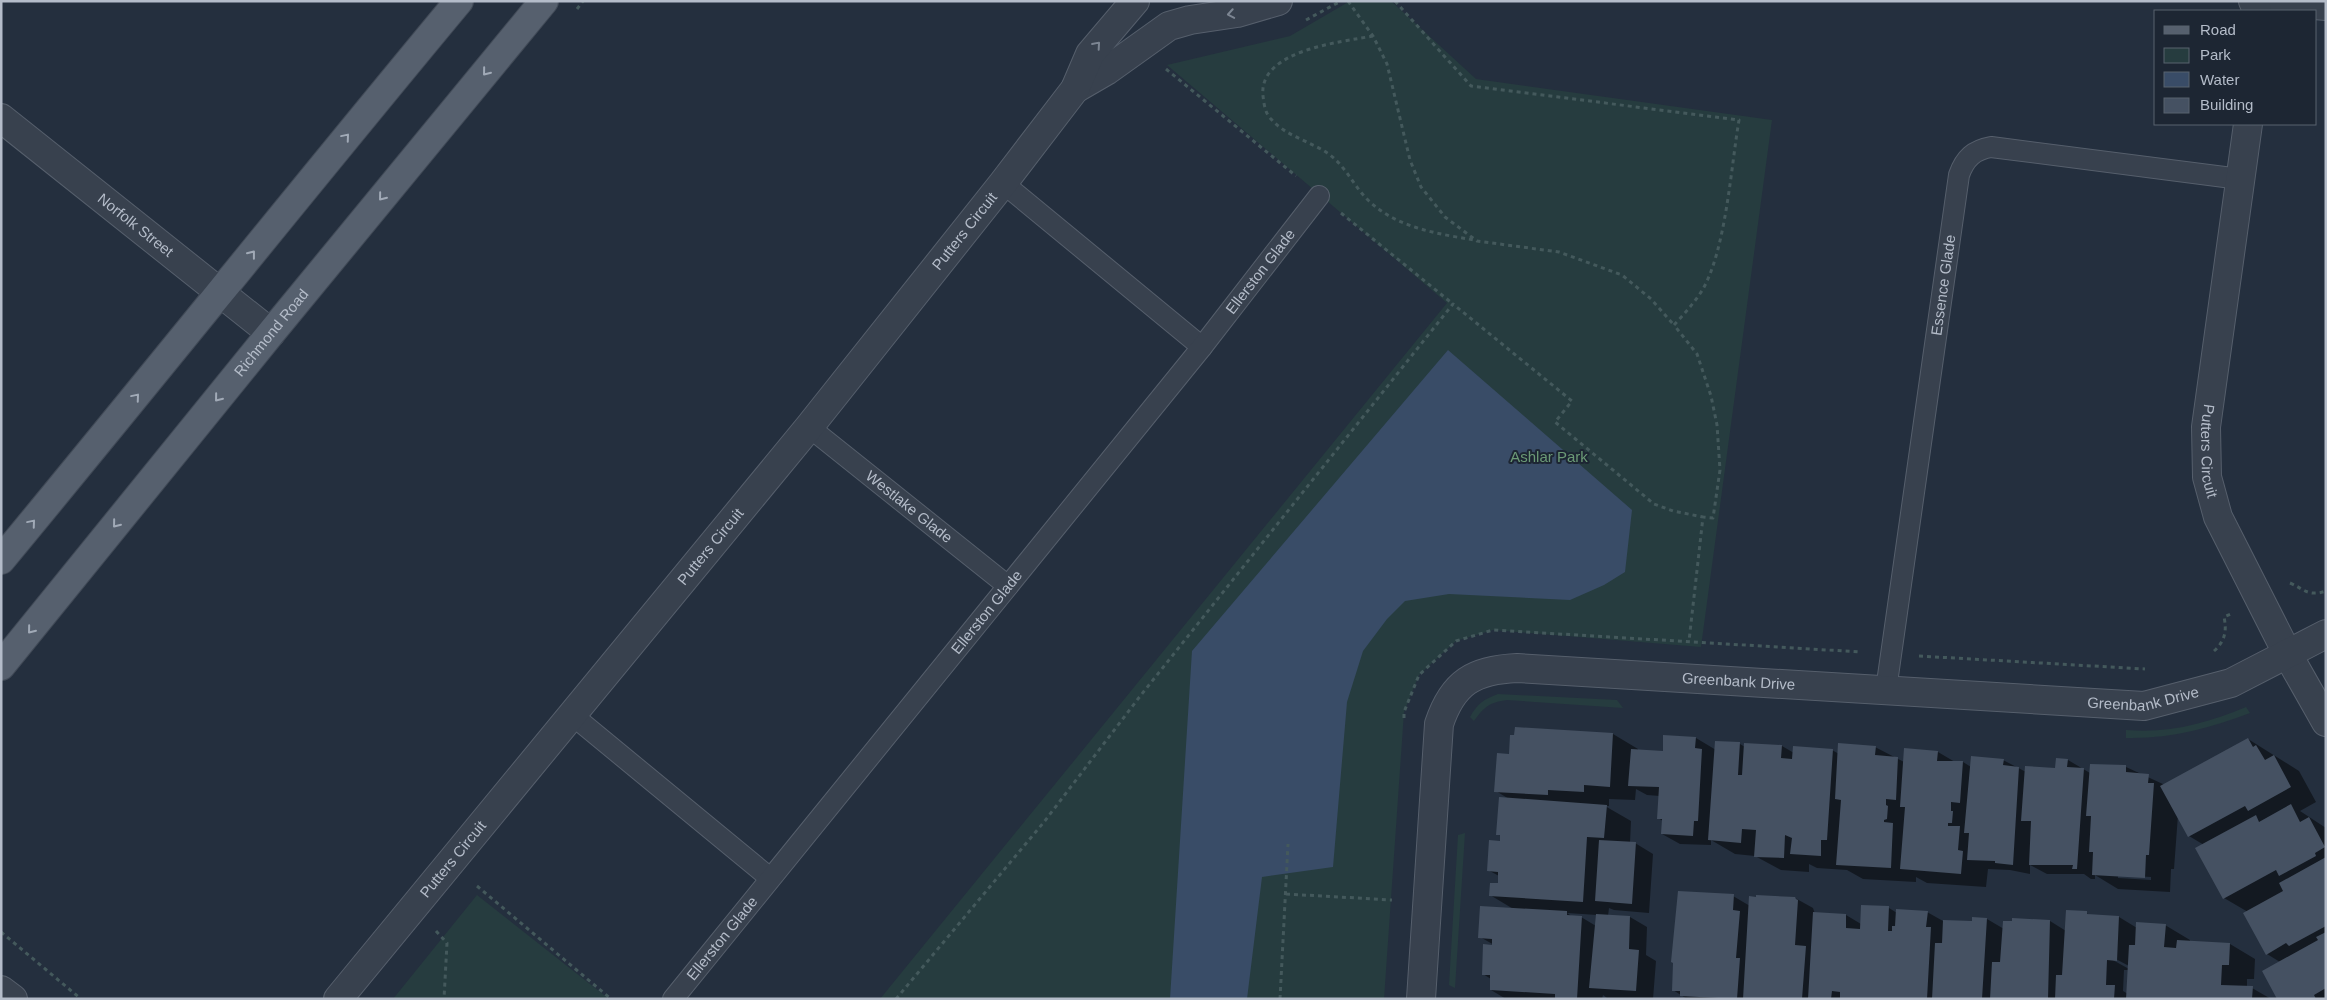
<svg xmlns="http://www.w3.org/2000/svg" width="2327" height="1000" font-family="Helvetica,sans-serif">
  <rect width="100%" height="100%" fill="#242f3e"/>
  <path fill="#263c3f" d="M1350 1H1391L1476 79 1772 120 1701 647 1493 630 1456 641 1419 675 1404 712 1384 999H880L1447 303 1167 65 1290 36Z
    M1498 694 1617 700 1623 708 1507 700C1490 702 1484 707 1474 721L1470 717C1477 704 1484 699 1498 694Z
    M2246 707 2250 713C2210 728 2170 739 2126 738V730C2168 734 2208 723 2246 707Z
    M1465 833 1455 988 1449 985 1458 835Z
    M477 895 609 999H393Z"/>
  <path fill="#394c67" d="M1448 350 1632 510 1625 572 1604 585 1570 600 1449 594 1405 601 1387 619 1363 651 1347 702 1333 867 1262 877 1247 999H1170L1192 651Z"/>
  <path fill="#0007" fill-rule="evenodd" d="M1516 729 1613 734 1638 749V751L1664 752 1665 737 1696 738 1716 750 1740 744 1745 747 1782 746 1794 753 1832 750 1839 754 1875 747 1904 762 1938 752 1955 762H1963L1971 767 2003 760 2026 772 2056 770 2057 759 2068 760 2090 773 2126 767 2165 785 2248 739 2299 771 2316 802 2300 811 2326 828V999H2278L2280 962 2267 954 2248 912 2224 898 2204 845 2189 836 2178 815 2174 869H2171L2170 892 2118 889 2095 875V879H2091L2084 874H2047L2030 865V874L2010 870 1988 869 1986 887 1927 883 1916 877V882L1863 879 1847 870 1817 868 1809 864V872L1781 870 1755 856 1735 854 1711 840V845L1680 844 1662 834 1663 821 1658 818 1660 796 1647 795 1636 789 1635 800 1609 799V806H1605L1631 821 1630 843H1635L1653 854 1649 913 1614 910 1609 908 1608 916 1630 917 1647 927 1646 955 1656 961 1653 999 1607 998 1603 995 1602 999H1506L1491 990V979L1483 974 1496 946 1480 937 1515 910 1490 895 1499 884V876L1488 870 1501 843V836L1498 834 1509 799 1496 791 1510 755ZM2118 875 2151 877V880L2118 878ZM1567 913 1597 915 1596 926 1581 917H1573Z
    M1733 896 1750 906 1795 898 1813 908 1815 914 1846 915 1861 924 1889 908 1897 913 1927 912 1943 921 1973 923 1987 919 2004 929 2050 921 2066 931 2086 913 2092 916 2119 917 2137 928 2165 925 2190 940V942L2230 944 2255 959 2254 979H2247V987L2252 988 2271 999H1687L1673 990ZM2112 957 2129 966V969L2111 959ZM2124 970H2129L2128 994 2123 991Z"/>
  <path fill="#455162" d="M1515 727 1613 733 1610 787 1584 785V792L1548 790V795L1494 792 1497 753 1509 754 1510 735H1514Z
    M1663 735 1696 737 1695 748 1702 749 1698 821H1694L1693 836 1661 834 1662 819H1657L1659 787 1628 786 1631 749 1663 751Z
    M2248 738 2253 747 2256 745 2265 760 2274 755 2291 787 2248 811 2245 806 2188 837 2160 786Z
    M1715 741 1740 742 1738 775H1742L1744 743 1782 745 1781 758 1792 759 1793 746 1833 749 1827 840H1821V856L1790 854 1792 838 1785 835 1784 858 1754 857 1756 830 1742 829 1741 843 1708 840Z
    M1838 743 1876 746 1875 755 1898 757 1896 800 1886 799V805L1888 806 1887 819 1884 820V822L1893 823 1891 868 1836 865 1841 800 1835 799Z
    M1904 748 1938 751 1937 761H1963L1960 803 1951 802V811H1953L1952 823H1948V826H1960L1958 850 1963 851 1961 874 1900 869 1905 807H1900Z
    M1971 756 2004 759 2003 765 2019 767 2013 865 1995 863V861L1967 860 1969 833H1964Z
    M2056 758 2068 759 2067 767 2084 768 2077 869H2072L2073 865H2029L2031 821H2021L2025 766 2055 768Z
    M2090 764 2126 765V772L2149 774 2148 783H2154L2149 855H2146L2145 878 2092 875 2093 852H2089L2091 816H2086Z
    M1499 797 1607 805 1604 838 1587 837 1583 902 1489 896 1490 883H1498V872L1487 871 1489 840 1500 841V835H1496Z
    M2291 804 2300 822 2309 817 2325 847 2315 853 2316 856 2279 876 2276 870 2223 899 2195 848 2256 815 2259 822Z
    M1599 840 1636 842 1632 904 1595 901Z
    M2326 857V926L2289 946 2286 943 2266 955 2243 913 2283 891 2279 883Z
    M1678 891 1734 894 1733 910 1740 911 1736 958H1740L1737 999 1680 996V991H1672L1673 963 1671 962Z
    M1756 895 1795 897 1796 899 1798 900 1795 945 1806 946 1802 999H1743L1749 896 1756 897Z
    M1861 905 1889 906 1888 931H1892V926H1895L1896 909 1928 911 1926 927H1931L1927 999H1840V992L1832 991 1831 999H1808L1813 912 1846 914V928L1860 929Z
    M1480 906 1567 911V915L1582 916 1577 999H1555V994L1490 990V975H1482L1483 944 1492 945V939L1478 938Z
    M2066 910 2087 911V914L2119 916 2117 961 2107 960 2106 985H2115L2114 999H2055L2056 975H2062Z
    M1596 914 1630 916 1629 949 1639 950 1636 991 1589 988Z
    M1972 917 1987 918 1982 999H1932L1935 943H1942L1943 920 1972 921Z
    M2012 918 2050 920 2048 999H1990L1992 962H2000L2003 921H2012Z
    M2136 922 2166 924 2164 947 2176 948 2177 940 2230 943 2229 965H2222L2221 985 2253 986 2252 999H2126L2129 945H2135Z
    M2326 932V988L2314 995 2316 999H2277L2262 971 2318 940 2316 937Z"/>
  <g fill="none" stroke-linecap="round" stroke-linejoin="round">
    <g stroke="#565f6c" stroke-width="22">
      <g id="service">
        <path d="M2264 11 2290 7 2326 10"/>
        <path d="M1003 183 1202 347"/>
        <path id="s1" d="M809 427 1008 586"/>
        <path id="s2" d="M1886 690 1959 175C1965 158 1974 150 1991 147L2240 179"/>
        <path d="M571 714 770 878"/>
        <path id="s3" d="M673 999 1202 347 1319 196"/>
      </g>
    </g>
    <g stroke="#565f6c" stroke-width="30">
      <g id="minor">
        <path d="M2253 1 2257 11"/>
        <path d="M1075 89 1106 71 1169 26 1190 20 1237 13 1278 1"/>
        <path id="s4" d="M1 118 271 333"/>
        <path id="s5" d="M2248 124 2206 427 2207 477 2218 517 2288 655 2326 722"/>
        <path d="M1 990 13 999"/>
        <path id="s6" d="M338 999 809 427 1003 183 1075 89 1090 54 1135 1"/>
        <path id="s7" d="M1421 999 1439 724C1453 682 1474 670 1517 668L2144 706 2231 683 2326 634"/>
      </g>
    </g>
    <g stroke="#414a57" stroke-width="30">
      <g id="primary">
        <path d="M1 560C155 374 305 186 459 1"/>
        <path id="s8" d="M1 666 271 333 544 1"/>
      </g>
    </g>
    <path stroke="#44595c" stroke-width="3" stroke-dasharray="4 4" stroke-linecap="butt" d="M1348 1 1373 36 1387 64 1410 160 1421 187 1445 217 1477 241 1559 252 1622 275 1651 299 1674 325
      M1395 1 1471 86 1739 120C1731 167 1726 248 1703 289 1695 302 1685 313 1674 325L1697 354 1711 396 1717 425 1720 470 1713 518 1703 517
      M577 9 583 1
      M1306 20 1341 1
      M1373 36C1341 42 1258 50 1263 96 1264 104 1265 114 1272 120 1287 137 1313 142 1330 155 1347 168 1354 187 1369 201 1397 228 1439 234 1474 240
      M1166 69 1296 176
      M1341 213 1453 304
      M2290 583C2304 589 2308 597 2326 591
      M2214 651C2225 641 2227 631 2224 617L2231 614
      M1919 656 2145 669
      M1404 718V712L1419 675 1456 641 1493 630 1861 652
      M477 886 611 999
      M1286 894 1392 900
      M436 931 447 943 444 999
      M1 932 81 999
      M896 999 1044 822 1141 695 1453 304 1572 401 1555 422 1654 504 1673 511 1703 517 1689 641
      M1280 999 1288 844"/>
    <use href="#service" stroke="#38414e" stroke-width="20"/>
    <use href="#minor" stroke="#38414e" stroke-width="28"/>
    <use href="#primary" stroke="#56606e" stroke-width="28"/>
  </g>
  <defs><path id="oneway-chevron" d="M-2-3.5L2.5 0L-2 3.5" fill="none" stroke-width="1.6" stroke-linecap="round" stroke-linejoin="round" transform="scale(1.25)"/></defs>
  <g stroke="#7c8592">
    <use href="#oneway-chevron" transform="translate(1231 14) rotate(170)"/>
    <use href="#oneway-chevron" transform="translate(1097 45) rotate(-49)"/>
  </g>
  <g stroke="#a1aab7">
    <use href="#oneway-chevron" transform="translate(486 72) rotate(129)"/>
    <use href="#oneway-chevron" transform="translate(346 137) rotate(-50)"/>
    <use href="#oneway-chevron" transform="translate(382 197) rotate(129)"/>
    <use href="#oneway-chevron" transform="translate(252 254) rotate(-52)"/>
    <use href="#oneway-chevron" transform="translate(136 397) rotate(-50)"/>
    <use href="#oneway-chevron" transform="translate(218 398) rotate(129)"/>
    <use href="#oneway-chevron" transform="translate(32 523) rotate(-50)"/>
    <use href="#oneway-chevron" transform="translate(116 524) rotate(129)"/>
    <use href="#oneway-chevron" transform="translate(31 630) rotate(129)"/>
  </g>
  <g text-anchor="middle" stroke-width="4" stroke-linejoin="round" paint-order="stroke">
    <g font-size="15" fill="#b4bcc9" stroke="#1d2633">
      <text dy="5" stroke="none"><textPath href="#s4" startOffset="172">Norfolk Street</textPath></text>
      <text dy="5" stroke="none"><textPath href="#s6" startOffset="991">Putters Circuit</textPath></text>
      <text dy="5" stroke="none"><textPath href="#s3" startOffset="935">Ellerston Glade</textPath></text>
      <text dy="5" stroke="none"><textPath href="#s2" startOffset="409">Essence Glade</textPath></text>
      <text dy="5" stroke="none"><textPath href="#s8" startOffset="429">Richmond Road</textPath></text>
      <text dy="5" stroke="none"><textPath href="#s5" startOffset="330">Putters Circuit</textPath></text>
      <text dy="5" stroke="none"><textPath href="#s1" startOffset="128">Westlake Glade</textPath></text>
      <text dy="5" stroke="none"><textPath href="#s6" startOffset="586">Putters Circuit</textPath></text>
      <text dy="5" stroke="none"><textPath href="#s3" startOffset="498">Ellerston Glade</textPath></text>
      <text dy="5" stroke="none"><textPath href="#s7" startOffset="602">Greenbank Drive</textPath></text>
      <text dy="5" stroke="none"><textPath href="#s7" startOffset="1008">Greenbank Drive</textPath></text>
      <text dy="5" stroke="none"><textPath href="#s6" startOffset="181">Putters Circuit</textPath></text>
      <text dy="5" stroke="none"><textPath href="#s3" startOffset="78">Ellerston Glade</textPath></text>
    </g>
    <g font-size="15" fill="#6b9a76" stroke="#1d2633">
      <text x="1549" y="462">Ashlar Park</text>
    </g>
  </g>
  <rect width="2327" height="1000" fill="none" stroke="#b4bcc9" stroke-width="5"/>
  <rect x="2154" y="10" width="162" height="115" fill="#1d2633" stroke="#59626f"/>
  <rect x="2164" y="26" width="25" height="8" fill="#56606e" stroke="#59626f"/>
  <text x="2200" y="35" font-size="15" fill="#b4bcc9">Road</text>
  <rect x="2164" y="48" width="25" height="15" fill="#263c3f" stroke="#59626f"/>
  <text x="2200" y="60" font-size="15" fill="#b4bcc9">Park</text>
  <rect x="2164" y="72" width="25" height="15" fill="#394c67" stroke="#59626f"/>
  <text x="2200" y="85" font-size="15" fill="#b4bcc9">Water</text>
  <rect x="2164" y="98" width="25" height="15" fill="#455162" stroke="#59626f"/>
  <text x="2200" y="110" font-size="15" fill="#b4bcc9">Building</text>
</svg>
